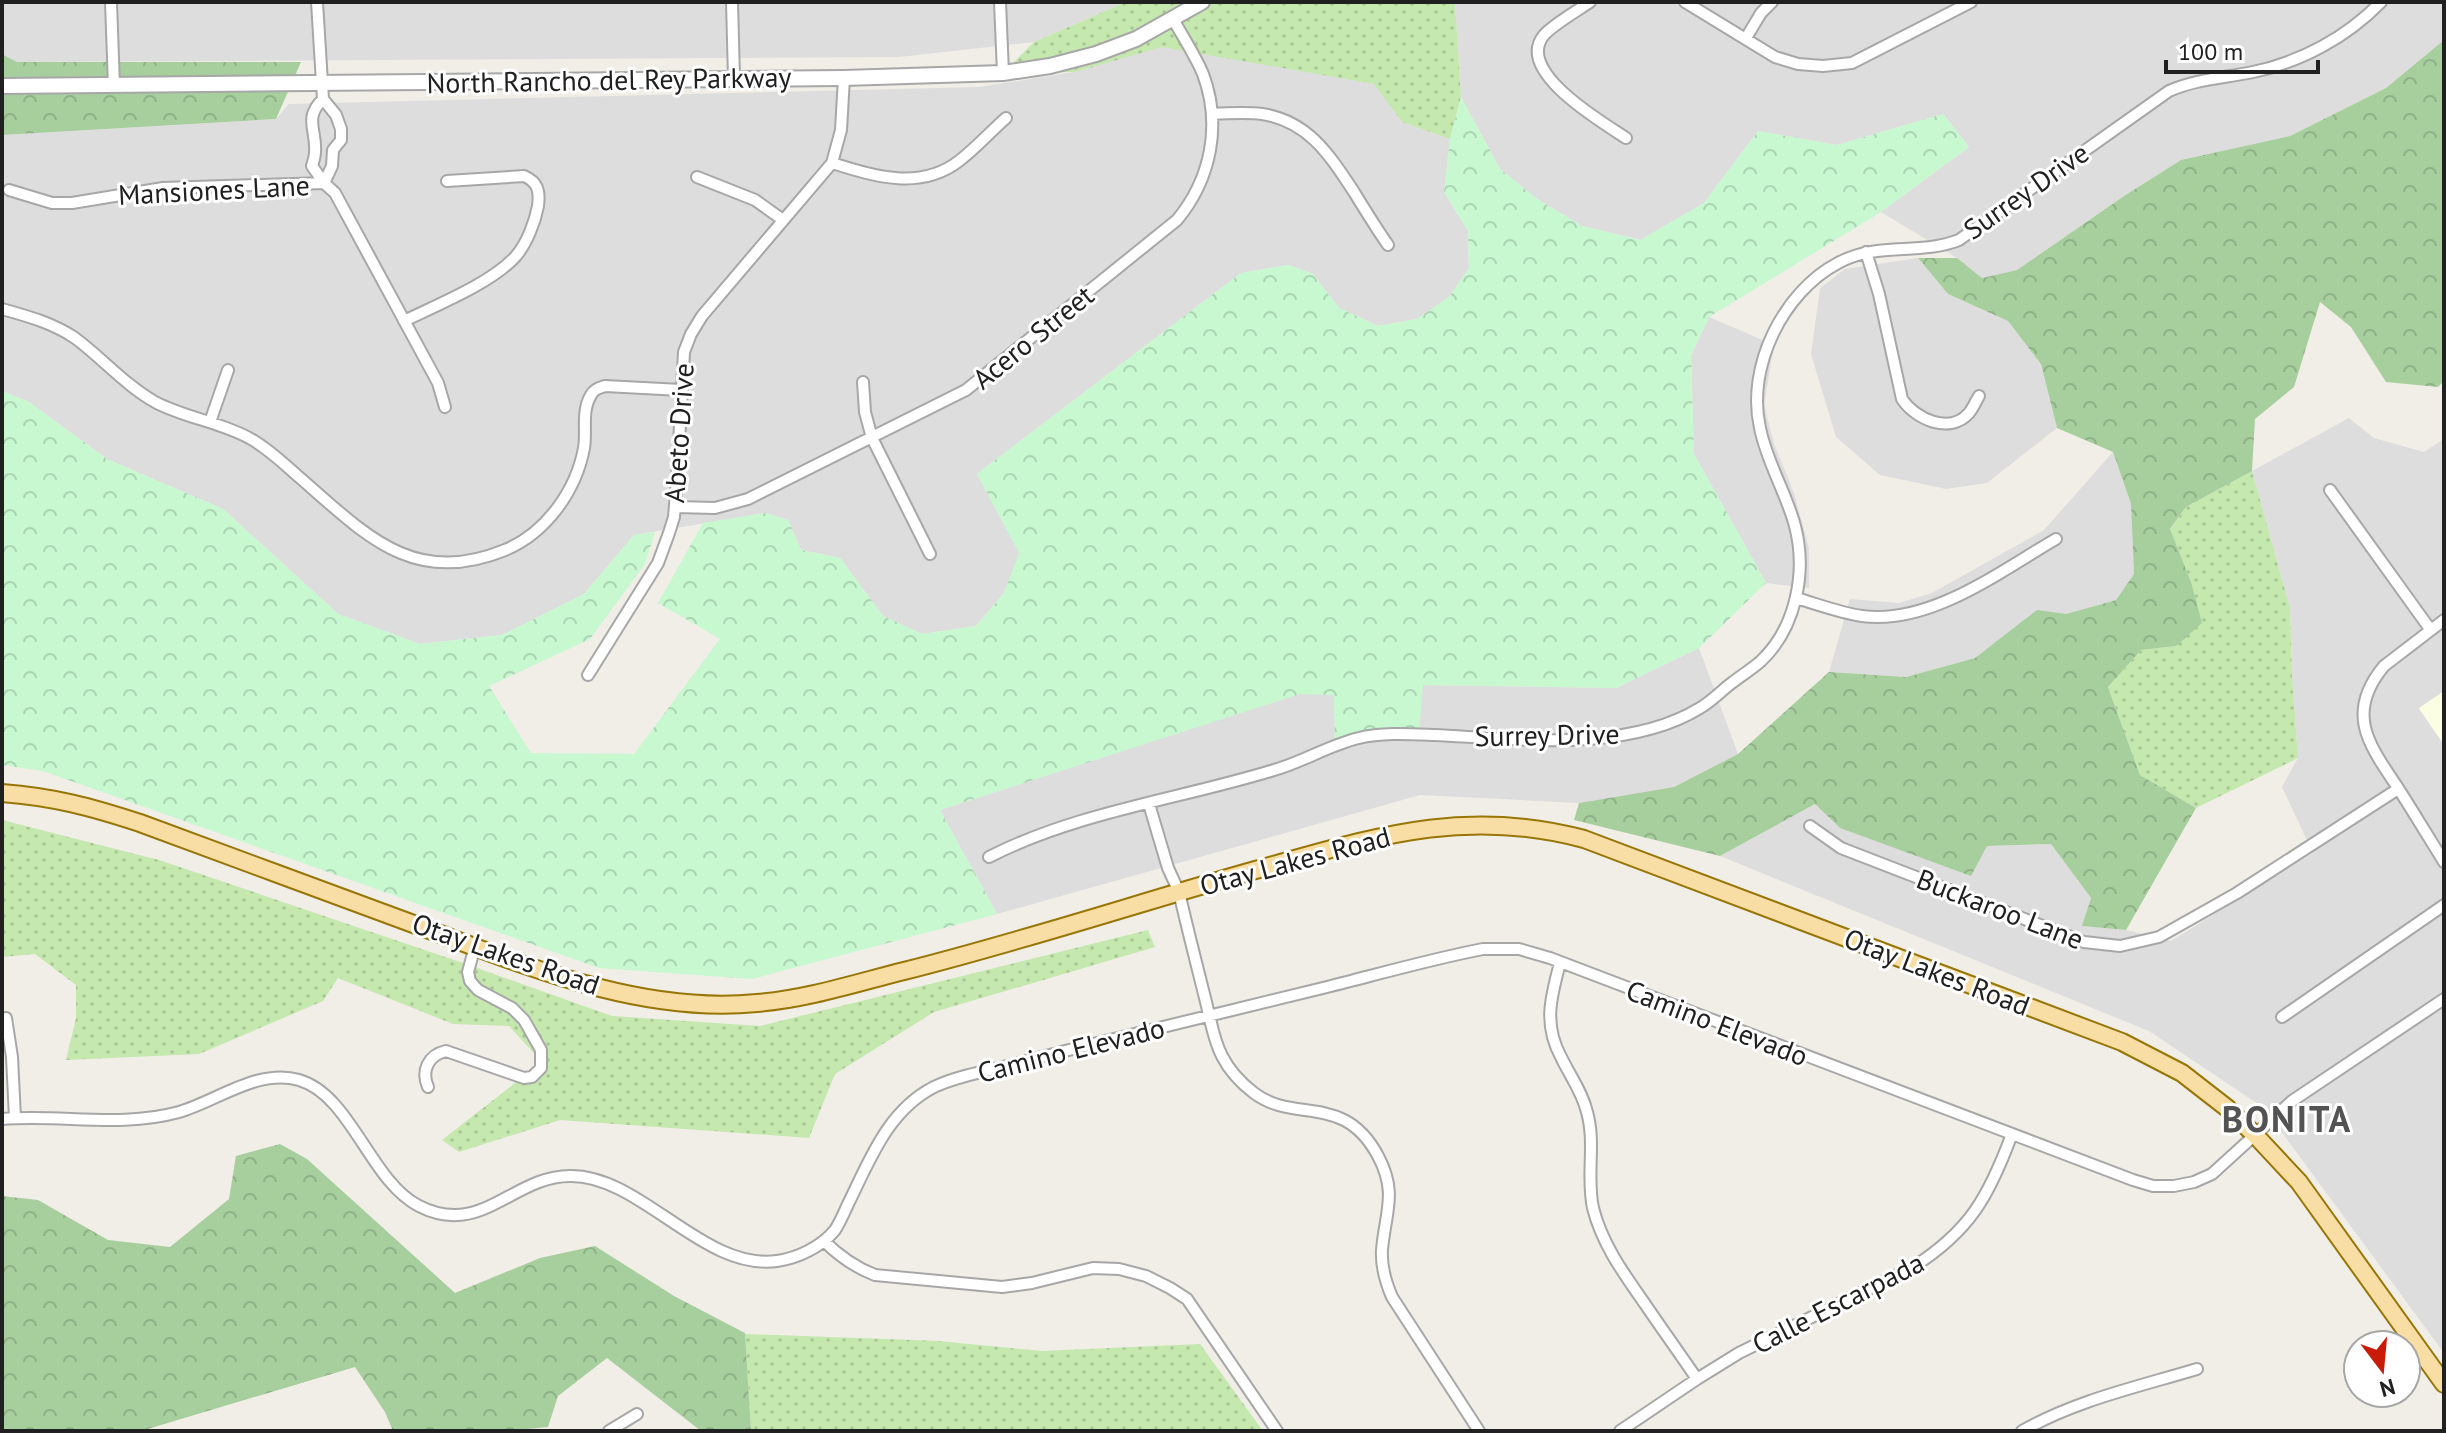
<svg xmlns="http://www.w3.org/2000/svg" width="2446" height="1433" font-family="'PT Sans',sans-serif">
  <defs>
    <pattern id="grass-dots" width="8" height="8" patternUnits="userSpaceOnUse" patternTransform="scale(2)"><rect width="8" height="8" fill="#c5e8af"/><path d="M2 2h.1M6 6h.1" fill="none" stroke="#a9c796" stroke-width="1.8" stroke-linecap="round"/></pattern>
    <pattern id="forest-crowns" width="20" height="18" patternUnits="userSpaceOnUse" patternTransform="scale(2)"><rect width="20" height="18" fill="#a7ce9d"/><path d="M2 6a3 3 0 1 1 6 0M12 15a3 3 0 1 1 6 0" fill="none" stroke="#8fb187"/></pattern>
    <pattern id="park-crowns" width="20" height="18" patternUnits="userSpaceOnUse" patternTransform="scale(2)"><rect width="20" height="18" fill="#c7f8d0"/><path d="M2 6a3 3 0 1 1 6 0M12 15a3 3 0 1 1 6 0" fill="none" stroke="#abd4b2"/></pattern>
  </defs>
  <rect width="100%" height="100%" fill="#f0eee7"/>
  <path fill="#dedddd" d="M2 2H1126L1034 42 899 57 17 62 2 54Z
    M1455 2H2444V40L2386 88 2290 136 2181 160 2124 196 2017 270 1982 278 1957 258 1881 212 1969 147 1943 114 1837 145 1758 131 1704 203 1641 240 1582 226 1537 199 1500 169 1461 97Z
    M1162 46 1375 84 1402 122 1450 139 1444 192 1468 231 1469 268 1449 297 1417 319 1378 326 1339 308 1313 274 1289 265 1241 273 977 474 1020 553 1004 593 976 626 922 634 883 616 840 558 801 550 788 520 765 513 634 535 584 594 502 635 420 644 338 614 223 509 107 459 29 402 2 391V135L276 119 289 104 979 87 1074 72Z
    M1918 258 1948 294 2008 321 2041 364 2057 428 1987 483 1946 489 1880 475 1836 437 1811 354 1820 288 1845 269Z
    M1709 317 1774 345 1764 405 1774 444 1794 493 1809 548V588L1766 583 1694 454 1691 355Z
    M2349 418 2374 438 2424 452 2444 439V691L2419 709 2444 745V1353L2264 1108 2149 1031 1720 856 1815 804 1840 828 1987 846 2051 844 2091 898 2083 926 2126 930 2171 941 2313 853 2282 787 2298 758 2292 675 2290 608 2252 471Z
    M2113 452 2131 504 2134 574 2116 600 2066 614 2037 611 1975 658 1906 677 1829 672 1850 599 1899 603 1932 593 2044 530Z
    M1699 648 1738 754 1674 787 1579 803 1420 795 997 914 940 810 1300 693 1334 695 1335 745 1423 685 1616 688Z"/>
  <path fill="#fbfee2" d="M2444 691V745L2419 708Z"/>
  <path fill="url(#grass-dots)" d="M1126 2H1455L1461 97 1450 139 1402 122 1374 84 1162 47 1075 72 1003 73 1034 42Z
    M2252 471 2290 608 2292 675 2298 758 2196 808 2140 775 2108 687 2141 650 2176 646 2191 582 2170 530 2186 507Z
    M2 820 159 860 460 962 612 1016 760 1026 1148 930 1155 947 934 1012 835 1074 809 1138 560 1120 459 1152 442 1140 542 1062 509 1026 453 1024 338 978 323 1001 199 1054 66 1060 76 1018V985L35 954 2 957Z
    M745 1334 939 1341 1042 1351 1200 1344 1263 1431H751Z"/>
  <path fill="url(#forest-crowns)" d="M2444 40V381L2438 387 2386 382 2351 327 2320 302 2294 387 2255 419 2252 471 2186 507 2170 529 2191 582 2202 623 2176 646 2141 650 2108 687 2140 775 2196 808 2126 930 2082 926 2091 898 2051 844 1987 846 1971 876 1840 828 1815 804 1720 856 1574 820 1579 803 1674 787 1738 754 1829 672 1906 677 1975 658 2037 610 2066 614 2116 600 2134 574 2131 504 2113 452 2057 428 2041 364 2008 321 1948 294 1918 258H1957L1982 278 2017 270 2124 196 2181 160 2290 136 2386 88Z
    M2 54 17 62H301L276 119 2 135Z
    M280 1144 307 1159 455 1293 540 1258 595 1246 674 1296 745 1333 751 1431H701L607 1358 558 1396 548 1427 507 1431H393L385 1412 355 1367 141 1431H2V1196L38 1200 108 1240 170 1247 229 1199 236 1156Z"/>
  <path fill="url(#park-crowns)" d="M1461 97 1500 169 1537 199 1582 226 1640 240 1704 203 1758 131 1837 145 1943 114 1969 147 1881 212 1709 317 1691 355 1694 454 1766 583 1699 648 1616 688 1423 685 1419 733 1335 746 1334 695 1300 694 940 810 997 914 752 979 599 968 43 771 2 765V391L29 402 107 459 223 509 338 614 420 644 502 635 584 594 634 535 655 532 645 564 590 639 489 686 531 753 634 754 720 639 658 603 703 523 765 513 788 520 801 550 840 558 883 616 922 634 976 626 1004 593 1019 553 977 474 1241 273 1288 265 1313 274 1339 308 1378 326 1417 319 1449 297 1469 268 1468 231 1444 192 1450 139Z"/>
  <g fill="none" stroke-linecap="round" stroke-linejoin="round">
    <g stroke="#a7a7a7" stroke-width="14">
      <path id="minor" d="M111 2 114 86
        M317 2 323 99 336 115 341 129V140L333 150 332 166 324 183
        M732 2 734 78
        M1000 2 1003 73
        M1590 2C1577 11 1554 24 1544 35 1514 71 1602 122 1626 138
        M1685 2 1775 57 1798 64 1823 66 1852 63 1971 2
        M1746 38 1761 13 1772 2
        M323 99C303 118 317 131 315 152 315 157 313 162 312 166L324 183 335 193 438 383 445 407
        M1212 114C1229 113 1246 112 1262 114 1309 121 1330 156 1354 192 1365 210 1376 228 1388 245
        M832 163C874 176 920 191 959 161 976 148 990 132 1006 118
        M697 177 755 200 783 220
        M9 190 52 203H72L163 188 324 183
        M1866 252 1879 294 1902 399C1915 419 1950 435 1969 413 1973 408 1976 401 1979 396
        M2 309C27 316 53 323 75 338 102 358 125 385 155 402 185 418 221 422 251 439 269 449 284 464 299 477 364 533 412 588 505 550 546 533 576 491 584 448 587 431 581 411 591 395 594 389 599 388 605 386L681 390
        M404 321C437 305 492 283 516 256 527 243 535 222 538 206 540 191 538 182 524 176L447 181
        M863 382 865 412 872 438 930 554
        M210 422 228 370
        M2330 490 2430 629
        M675 507 715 508 748 499 966 390 1177 220C1211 179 1222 125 1203 74 1195 55 1183 37 1173 19
        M1796 598C1817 604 1840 613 1862 616 1930 625 1999 572 2056 539
        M2444 620 2384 666C2344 714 2370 746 2398 788 2414 813 2429 838 2444 862
        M588 675 658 563 669 533 674 517 677 480 684 352 691 334 702 316 832 163 841 130 844 78
        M1149 804 1168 868 1179 892C1187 927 1196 962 1205 998 1210 1017 1213 1039 1222 1056 1229 1070 1241 1083 1254 1093 1295 1124 1344 1092 1378 1156 1398 1193 1385 1213 1382 1250 1381 1266 1386 1283 1392 1297L1479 1431
        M1810 826 1841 848 2084 942 2120 946 2159 937 2237 893 2398 789
        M989 857C1077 812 1180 799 1274 770 1303 762 1329 745 1359 738 1382 732 1411 734 1435 735 1517 739 1627 753 1700 708 1712 701 1722 690 1733 682 1742 675 1752 669 1761 661 1796 628 1807 572 1795 526 1786 492 1767 463 1760 428 1746 367 1783 292 1838 263 1879 241 1918 256 1959 240L2169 91C2196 79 2224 78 2253 72 2301 62 2347 37 2381 2
        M1560 963C1551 997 1543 1024 1561 1057 1570 1076 1582 1091 1587 1112 1596 1144 1586 1176 1593 1208 1602 1244 1624 1274 1645 1304 1662 1329 1680 1354 1697 1379
        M2282 1017 2444 905
        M6 1018 12 1057 15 1118
        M428 1087C421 1071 428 1055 446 1051L524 1078 532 1077 541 1068V1050L524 1020 512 1008 478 990 470 981 468 972 475 946
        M2 1119C61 1114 121 1128 179 1112 217 1101 258 1068 299 1080 351 1095 370 1181 419 1206 481 1238 513 1176 570 1176 641 1175 703 1271 777 1261 798 1258 821 1247 835 1230 841 1221 845 1210 850 1200 871 1157 889 1110 934 1087 957 1076 983 1072 1007 1066 1045 1056 1084 1046 1122 1037 1190 1020 1259 1004 1327 987 1379 974 1431 959 1483 949H1519L1550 958 2133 1180 2153 1186H2174L2194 1182 2212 1174 2292 1101 2444 999
        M824 1241C839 1256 854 1267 875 1275L1002 1287 1032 1283 1093 1268 1119 1269 1146 1276 1170 1288 1187 1299 1277 1431
        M609 1431 637 1414
        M1620 1431 1697 1379 1739 1353 1913 1267C1970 1231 1989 1196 2012 1134
        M2022 1431C2077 1400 2137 1387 2197 1369"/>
    </g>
    <g stroke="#a7a7a7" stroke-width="18">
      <path id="tertiary" d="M2 86 844 78 1003 73 1050 66 1096 54 1136 39 1202 2"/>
    </g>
    <g stroke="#977606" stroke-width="20">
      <path id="primary" d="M2 793C54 797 91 807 140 823 229 856 319 889 408 922 519 963 637 1015 757 1003 807 999 856 983 904 971 1024 941 1141 902 1259 869 1374 837 1465 807 1584 839L2122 1042 2182 1073 2227 1108 2256 1136 2299 1182 2444 1384"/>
    </g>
    <use href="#minor" stroke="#fff" stroke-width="10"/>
    <use href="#tertiary" stroke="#fff" stroke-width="14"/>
    <use href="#primary" stroke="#f8dda4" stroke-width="16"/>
  </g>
  <g text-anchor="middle" stroke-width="6" stroke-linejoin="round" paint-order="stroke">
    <g font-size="28" fill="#202020" stroke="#fff">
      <text transform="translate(609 80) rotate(-1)" y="10">North Rancho del Rey Parkway</text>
      <text transform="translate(214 190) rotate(-3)" y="10">Mansiones Lane</text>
      <text transform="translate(2026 191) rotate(-35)" y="10">Surrey Drive</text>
      <text transform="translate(1033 337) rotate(-39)" y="10">Acero Street</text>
      <text transform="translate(679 433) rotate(-86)" y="10">Abeto Drive</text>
      <text transform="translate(1547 735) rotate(-1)" y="10">Surrey Drive</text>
      <text transform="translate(1295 861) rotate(-15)" y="10">Otay Lakes Road</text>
      <text transform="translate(2000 909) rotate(21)" y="10">Buckaroo Lane</text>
      <text transform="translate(506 954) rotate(19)" y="10">Otay Lakes Road</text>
      <text transform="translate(1937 972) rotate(21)" y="10">Otay Lakes Road</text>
      <text transform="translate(1717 1023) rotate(21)" y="10">Camino Elevado</text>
      <text transform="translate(1071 1050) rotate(-14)" y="10">Camino Elevado</text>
      <text transform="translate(1838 1303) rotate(-27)" y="10">Calle Escarpada</text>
    </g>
    <g font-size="36" font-weight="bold" letter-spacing="2" fill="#535353" stroke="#fff">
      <text x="2287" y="1132">BONITA</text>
    </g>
  </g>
  <rect width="2446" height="1433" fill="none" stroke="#202020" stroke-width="8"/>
  <g transform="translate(2382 1369) rotate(164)"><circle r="38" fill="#ffffff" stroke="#a6a6a6" stroke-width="2"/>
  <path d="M0-6L14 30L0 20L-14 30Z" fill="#c91c08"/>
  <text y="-12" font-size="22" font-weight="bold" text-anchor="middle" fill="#202020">N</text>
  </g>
  <path d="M2166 60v12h152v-12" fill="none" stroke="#202020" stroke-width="4"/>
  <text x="2178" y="60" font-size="24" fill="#202020" stroke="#ffffff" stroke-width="6" paint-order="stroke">100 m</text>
</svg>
